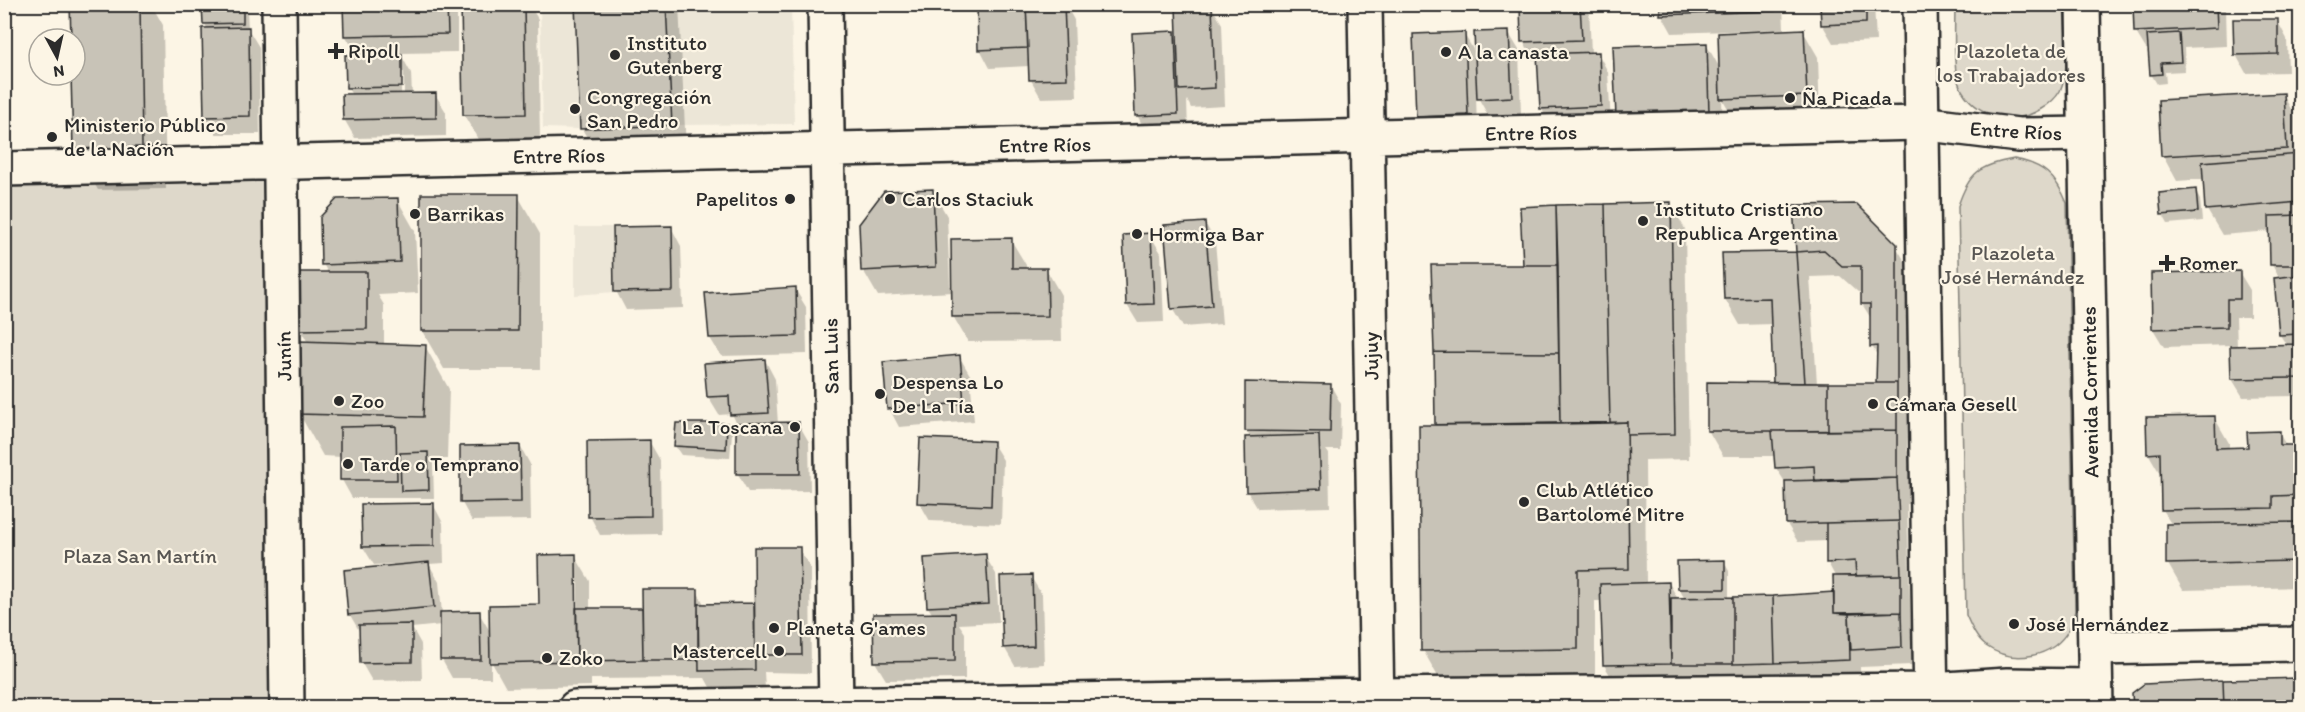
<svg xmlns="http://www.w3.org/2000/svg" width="2305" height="712" font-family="Itim,sans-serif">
  <rect width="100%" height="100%" fill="#fcf5e5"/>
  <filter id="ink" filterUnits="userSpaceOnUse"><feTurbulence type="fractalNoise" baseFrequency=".0167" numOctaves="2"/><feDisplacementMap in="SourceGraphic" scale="12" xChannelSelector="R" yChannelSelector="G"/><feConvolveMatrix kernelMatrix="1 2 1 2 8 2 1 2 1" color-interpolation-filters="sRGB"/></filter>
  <g filter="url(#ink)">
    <path fill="#ece6d7" d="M540 5H791L794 124 672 125 580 129 543 128Z
      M575 227H613L614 292 575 295Z"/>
    <path fill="#ded8ca" stroke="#84827a" stroke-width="1.5" d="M1955 5H2064C2065 31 2071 66 2060 91 2056 98 2048 105 2041 109 2010 129 1967 114 1957 78 1953 61 1955 23 1955 5Z
      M2014 159C2043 164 2056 176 2067 203L2075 611C2073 617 2072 624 2069 629 2053 658 2013 665 1986 646 1976 639 1971 626 1966 615L1958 206C1969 172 1980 165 2014 159Z
      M272 173 278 707H5L4 177Z
      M2041 697 2059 707 1990 708 2003 699Z"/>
    <path fill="#0003" fill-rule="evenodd" d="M72 4H151L163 25 166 189 98 190 74 149 73 75H75V39H72Z
      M260 4V10H247L248 29 259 47 260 134H216L205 116 208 29 204 23V5Z
      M345 4H452L457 12V52L400 53 411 73 412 95 435 94 446 112V136L355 138 344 119 352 95 347 87 358 56 345 35ZM401 72H404V94H401Z
      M463 4H529L538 19 540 140 479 141 464 115Z
      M576 4H679L686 150 597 154 582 129Z
      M1065 4 1074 20 1077 97 1041 98 1031 80 1030 66 990 68 980 49 978 5Z
      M1521 4H1589L1591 54 1598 53 1608 72 1611 124 1552 126 1541 108 1539 59 1533 60 1523 41Z
      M1661 4H1783L1784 29 1672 33 1662 15Z
      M1821 4H1874L1876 41 1833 43 1822 24Z
      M2134 4H2223L2226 9 2227 46 2184 48 2185 71 2165 72 2166 83 2157 84 2151 74 2150 49H2146L2135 31Z
      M1211 6 1222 24 1225 106 1191 108 1187 100 1188 132 1147 134 1137 115 1174 33 1179 41Z
      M2277 20 2287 39 2288 72 2246 73 2236 55 2235 21Z
      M1803 31 1818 57 1820 121 1737 124 1722 98 1723 139 1632 142 1706 44 1721 70Z
      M1508 32 1519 50 1521 115 1489 117 1476 94 1477 133 1428 135 1418 117 1464 34 1477 56Z
      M2283 95 2298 121 2300 156V396L2243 397 2232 379V345L2164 347 2153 329 2239 272 2250 290V317H2236L2237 347 2287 346 2280 335V279L2272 265 2271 231 2222 235 2207 210 2205 179 2177 181 2163 155Z
      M932 190 947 216 950 286H953L1011 240 1026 265V269H1046L1061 295 1062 341 968 342 953 316V292L878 296 863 270Z
      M2195 191 2200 200 2202 221 2168 224 2163 215Z
      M518 196 540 234V369H444L422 331Z
      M397 199 415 231 418 293 378 295 384 305V345L425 346 449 389 447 459H430L433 463 434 498H352L342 480V457L323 456 299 413 308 343 301 329 328 273 323 264Z
      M1671 204 1685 229 1689 459 1645 460 1646 584 1669 583 1678 599H1685L1679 589 1724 562 1729 571V598L1835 593 1836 578 1828 563V541L1798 542 1787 524V485L1776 468V456H1723L1708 430 1775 384 1773 324 1740 325 1725 299 1724 255 1797 253 1795 206 1895 245 1911 271V408H1907V450L1911 458V504H1907L1912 665 1860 667V678L1619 690 1604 665 1602 601H1595V680L1441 682 1423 650 1438 426 1526 267ZM1840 276 1858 292H1862V304L1872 320V346L1878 357 1879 384H1817L1810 277Z
      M1205 223 1215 241 1222 324 1183 327 1172 308Z
      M671 227 681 246 683 308 626 310 616 291Z
      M1150 235 1161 253 1164 322 1138 323 1127 305Z
      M795 289 806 307 807 354 721 356 710 338Z
      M959 356 970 375 974 421 899 427 889 408Z
      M765 360 775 379 778 424 798 423 809 442 810 491 748 492 738 474 737 424 732 414 719 415 708 397 706 365Z
      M1331 386 1341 404 1340 450H1326L1329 454 1330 507 1258 509 1247 491 1251 438 1246 431Z
      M2214 417 2229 443V449H2250L2279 433 2287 447H2300V587L2183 590 2168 564 2172 525 2162 510V477L2148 453Z
      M727 424 732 433 730 458 681 455 675 446Z
      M649 441 660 460 661 534 600 535 590 516Z
      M992 442 1003 460 1001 524 930 521 919 502Z
      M520 446 530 464 531 520 472 521 462 503Z
      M433 504 443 523 444 563 429 564 439 582 442 613H479L491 633 540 606 575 556 590 581V609L644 610 697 591 705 606 756 605 799 549 810 567 811 673 764 672 765 688 711 689 705 678 591 679V686L506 688 491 661V678H452L442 660 441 625 412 628 421 644 422 680 372 681 361 662V634L350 615 346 571 393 567V564L374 565 363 547ZM575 580H578V609H575Z
      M985 556 996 574 999 622 959 624 965 633V679L886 680 875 662V616L933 615 928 607Z
      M1031 577 1042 595 1044 664 1015 666 1004 647Z"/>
    <path fill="#c8c3b7" stroke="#2b2b2b" stroke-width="1.5" d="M70 4H140L142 147 73 149 71 75H75V39H71Z
      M202 4H243V23L203 24Z
      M343 4H447L448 34 344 36Z
      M461 4H524L526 114 463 115Z
      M575 4H666L672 125 580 129Z
      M977 4H1026L1028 48 978 50Z
      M1026 4H1064L1067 79 1029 80Z
      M1520 4H1580L1582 40 1521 42Z
      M1660 4H1715L1716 13 1660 15Z
      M1715 4H1775V11L1716 13Z
      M1820 4H1866V23L1821 25Z
      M2133 4H2216L2217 28 2134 32Z
      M1212 5 1215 88 1179 90 1176 6Z
      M2233 19H2278V54L2234 55Z
      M249 27 250 116 204 117 202 28Z
      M1804 29 1807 96 1720 99 1718 33Z
      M1175 31 1178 114 1135 116 1132 33Z
      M1509 31 1512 97 1477 99 1474 32Z
      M1465 32 1468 115 1416 117 1413 34Z
      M2179 33 2181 62 2161 63 2162 74 2150 75 2147 35Z
      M1707 43 1709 113 1616 117 1613 46Z
      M1599 52 1601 106 1540 109 1537 54Z
      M402 54V87L346 88 345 55Z
      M436 93V118L343 120 342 94Z
      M2284 93 2287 149 2161 156 2158 100Z
      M2300 154V202L2205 210 2202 162Z
      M933 189 936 267 861 271 859 224 884 191Z
      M2196 189 2198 212 2161 215 2159 193Z
      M421 194H519L518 331H421Z
      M398 198 400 262 321 265 320 217 337 199Z
      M1671 202 1675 434 1627 435V422L1610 423 1605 204Z
      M1605 204 1610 423 1560 424 1556 205Z
      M1857 204 1897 244V383H1876L1877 346 1870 347V304H1861V266H1842L1824 250 1796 252 1793 205Z
      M1556 205 1558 265H1523L1520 207Z
      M2300 215V265H2270L2269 216Z
      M1205 222 1212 306 1171 309 1164 225Z
      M672 226 673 291 614 292 613 227Z
      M1151 233 1154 304 1126 305 1123 235Z
      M1012 238V268H1047L1048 316 952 317 951 239Z
      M1796 252 1805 383H1773L1770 298 1724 299 1722 253Z
      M1431 265H1558L1559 353 1434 352Z
      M2240 271V299H2227V327L2152 329 2151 273Z
      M300 272H367V329L299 330Z
      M2300 275V334L2279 335 2274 278Z
      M796 287 797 336 709 338 705 293Z
      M299 341 426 345 423 417 297 414Z
      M2300 344V378L2231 379 2230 346Z
      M1434 352 1559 353 1560 424 1435 425Z
      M960 355 964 403 887 409 883 362Z
      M765 359 769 413 730 415 729 396 707 397 704 363Z
      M1245 382 1331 384 1330 432 1245 431Z
      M1707 382 1828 383V431H1707Z
      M1828 383H1897V430L1828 431Z
      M2215 416 2216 448 2248 447 2247 432 2280 431V445H2300V495L2273 496V508L2161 510 2160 453 2147 454 2146 417Z
      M799 422 800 474H736V423Z
      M1627 422 1629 569 1578 570V649L1421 651 1419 425Z
      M676 423H727L726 449 674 446Z
      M396 426 397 480H340V427Z
      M1897 430V478L1815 482 1814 466 1775 468 1772 431Z
      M1319 435 1321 489 1246 492 1245 437Z
      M920 438 993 441 991 506 917 503Z
      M650 440 651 516 588 517 587 441Z
      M520 445 521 502 460 503V446Z
      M428 452 429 490 401 491 400 453Z
      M1897 478 1899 521 1786 524 1785 481Z
      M434 503V546L362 547 361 504Z
      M1899 521 1901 575 1856 576 1855 561 1826 563V523Z
      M2300 522V561L2166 564V524Z
      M754 547H800L802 655H755Z
      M576 554 577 661 490 663 489 605 539 604 538 555Z
      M986 554 989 604 927 607 924 558Z
      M1725 560V589H1678L1677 561Z
      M429 562 434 607 348 615 344 570Z
      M1032 575 1034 646 1003 648 1000 576Z
      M1901 575V612L1834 613 1833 576Z
      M1669 582 1671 664 1603 665 1600 584Z
      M642 589H698V660H643Z
      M1834 592V613L1849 614 1850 660 1775 663 1773 596Z
      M1773 596 1775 663 1733 664V597Z
      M1733 597V664H1671V598Z
      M754 603 755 670 699 671 698 604Z
      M576 608H642L643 660 577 661Z
      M480 611 481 660H440V612Z
      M1901 612 1902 647 1851 650 1849 614Z
      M955 613V661L874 662 873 614Z
      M412 624V662L360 663 359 625Z
      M2300 678V708H2224L2223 680Z
      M2223 680 2224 708H2133L2132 693 2144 684Z"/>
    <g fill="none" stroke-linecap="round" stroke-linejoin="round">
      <g stroke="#2b2b2b" stroke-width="38">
        <path id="minor" d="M279 4 287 708
          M825 4 836 708
          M1365 4 1377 708
          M4 169 1921 123 2018 135 2085 134
          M2095 648 2300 644
          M575 708 1377 695 1931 690 2007 685 2095 686"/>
      </g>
      <g stroke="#2b2b2b" stroke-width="38">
        <path id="primary" d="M1920 4 1931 708
          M2083 4 2096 708"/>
      </g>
      <use href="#minor" stroke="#fcf5e5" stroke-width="33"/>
      <use href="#primary" stroke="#fcf5e5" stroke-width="33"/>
    </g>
  </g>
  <g fill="#2b2b2b" stroke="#fcf5e5" stroke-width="2">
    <path d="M333 42h6v6h6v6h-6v6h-6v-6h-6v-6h6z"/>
    <circle cx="1446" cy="52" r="6"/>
    <circle cx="615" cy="55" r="6"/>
    <circle cx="1790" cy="98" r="6"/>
    <circle cx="575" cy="109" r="6"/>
    <circle cx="52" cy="137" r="6"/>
    <circle cx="790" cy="199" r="6"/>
    <circle cx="890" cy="199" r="6"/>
    <circle cx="415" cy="214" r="6"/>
    <circle cx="1643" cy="221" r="6"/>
    <circle cx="1137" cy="234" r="6"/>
    <path d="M2164 254h6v6h6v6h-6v6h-6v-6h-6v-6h6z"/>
    <circle cx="880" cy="394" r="6"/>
    <circle cx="339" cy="401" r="6"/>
    <circle cx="1873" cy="404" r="6"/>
    <circle cx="795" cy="427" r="6"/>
    <circle cx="348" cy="464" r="6"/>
    <circle cx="1524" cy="502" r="6"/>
    <circle cx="2014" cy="624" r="6"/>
    <circle cx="774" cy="628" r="6"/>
    <circle cx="779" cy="651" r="6"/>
    <circle cx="547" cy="658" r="6"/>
  </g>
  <g text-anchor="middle" stroke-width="4.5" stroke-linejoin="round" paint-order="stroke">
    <g font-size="21" fill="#2b2b2b" stroke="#fcf5e5" text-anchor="start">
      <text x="627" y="50">Instituto<tspan x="627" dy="24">Gutenberg</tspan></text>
      <text x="348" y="58">Ripoll</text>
      <text x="1458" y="59">A la canasta</text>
      <text x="587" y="104">Congregación<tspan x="587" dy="24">San Pedro</tspan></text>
      <text x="1802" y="105">Ña Picada</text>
      <text x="64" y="132">Ministerio Público<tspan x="64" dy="24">de la Nación</tspan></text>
      <text x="778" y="206" text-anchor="end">Papelitos</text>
      <text x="902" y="206">Carlos Staciuk</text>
      <text x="1655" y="216">Instituto Cristiano<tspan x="1655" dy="24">Republica Argentina</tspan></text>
      <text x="427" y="221">Barrikas</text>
      <text x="1149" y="241">Hormiga Bar</text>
      <text x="2179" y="270">Romer</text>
      <text x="892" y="389">Despensa Lo<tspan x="892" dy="24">De La Tía</tspan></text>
      <text x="351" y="408">Zoo</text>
      <text x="1885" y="411">Cámara Gesell</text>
      <text x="783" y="434" text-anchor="end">La Toscana</text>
      <text x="360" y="471">Tarde o Temprano</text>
      <text x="1536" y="497">Club Atlético<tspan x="1536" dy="24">Bartolomé Mitre</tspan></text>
      <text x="2026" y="631">José Hernández</text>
      <text x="786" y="635">Planeta G'ames</text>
      <text x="767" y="658" text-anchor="end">Mastercell</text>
      <text x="559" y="665">Zoko</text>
    </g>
    <g font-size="21" fill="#585653" stroke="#fcf5e5">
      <text x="2011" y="58">Plazoleta de<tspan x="2011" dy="24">los Trabajadores</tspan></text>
      <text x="2013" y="260">Plazoleta<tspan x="2013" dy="24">José Hernández</tspan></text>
      <text x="140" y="563">Plaza San Martín</text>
    </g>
    <g font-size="21" fill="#2b2b2b" stroke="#fcf5e5">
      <text transform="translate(2016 131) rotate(3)" y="7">Entre Ríos</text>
      <text transform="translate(1531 133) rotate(-1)" y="7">Entre Ríos</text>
      <text transform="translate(1045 145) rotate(-1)" y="7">Entre Ríos</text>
      <text transform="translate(559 156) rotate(-1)" y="7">Entre Ríos</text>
      <text transform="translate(284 356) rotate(-91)" y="7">Junín</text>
      <text transform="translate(831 356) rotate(-91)" y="7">San Luis</text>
      <text transform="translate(1371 356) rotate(-91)" y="7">Jujuy</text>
      <text transform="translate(2090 392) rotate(-91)" y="7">Avenida Corrientes</text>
    </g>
  </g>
  <rect width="2305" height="712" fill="none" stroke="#fcf5e5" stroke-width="24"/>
  <rect x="12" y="12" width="2281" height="688" fill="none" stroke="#2b2b2b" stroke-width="2" filter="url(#ink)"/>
  <g transform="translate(57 57) rotate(172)"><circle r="28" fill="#fcf5e5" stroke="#a8a49b" stroke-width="1.5"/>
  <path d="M0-4.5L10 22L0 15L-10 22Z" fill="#2b2b2b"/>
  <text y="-9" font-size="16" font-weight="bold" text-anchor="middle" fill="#2b2b2b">N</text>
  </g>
</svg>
